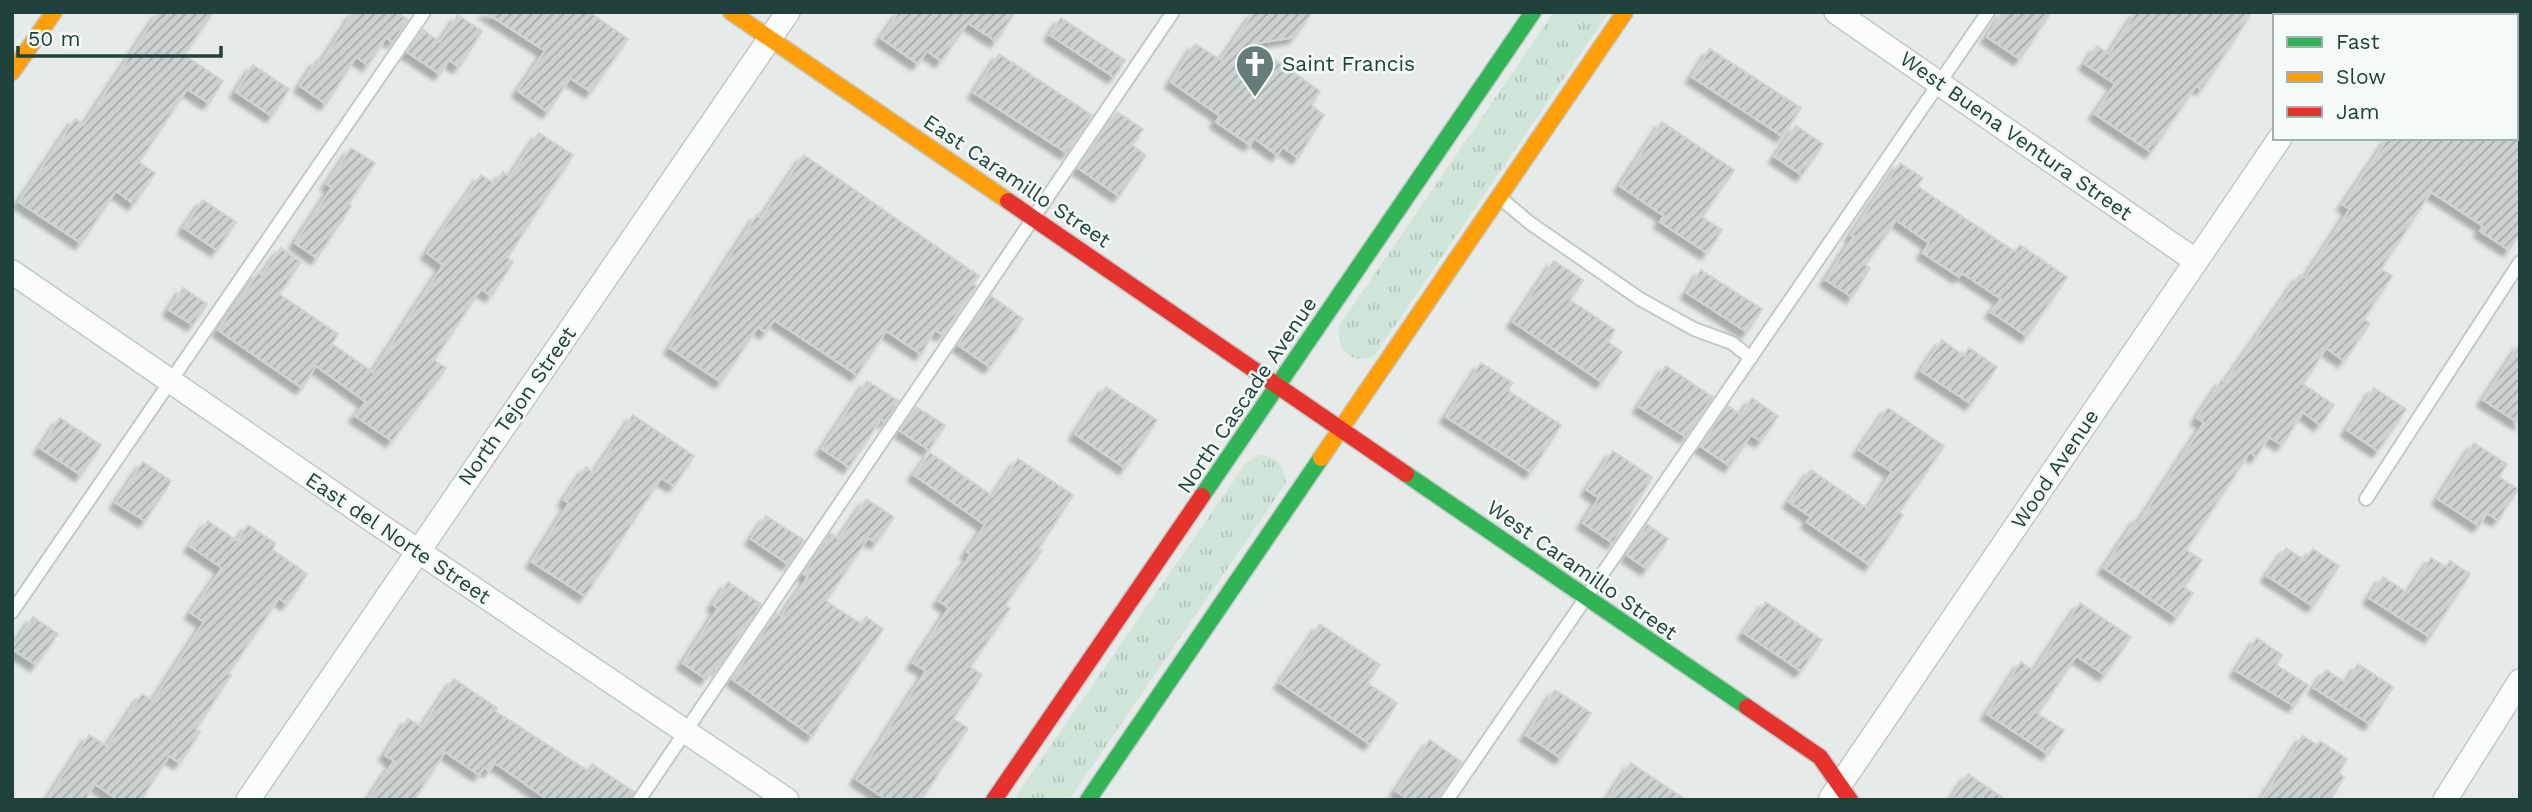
<svg xmlns="http://www.w3.org/2000/svg" width="2532" height="812" font-family="'Work Sans',sans-serif">
  <defs>
    <pattern id="grass-tufts" width="24" height="20" patternUnits="userSpaceOnUse" patternTransform="scale(1.75)"><rect width="24" height="20" fill="#cee5d8"/><path d="M3 7l-1-3M5 7V3M7 7l1-3M15 17l-1-3M17 17v-4M19 17l1-3" fill="none" stroke="#b1c6ba"/></pattern>
    <pattern id="building-hatch" width="6" height="6" patternUnits="userSpaceOnUse" patternTransform="scale(1.75)"><rect width="6" height="6" fill="#ccd2d1"/><path d="M-1 1l2-2M0 6l6-6M5 7l2-2" fill="none" stroke="#a5acab"/></pattern>
    <filter id="shadow"><feDropShadow dx="-6" dy="6" stdDeviation="2" flood-color="#0004"/></filter>
  </defs>
  <rect width="100%" height="100%" fill="#e6ebea"/>
  <path fill="url(#grass-tufts)" d="M1554 12H1609L1374 356C1350 366 1336 348 1339 326Z
    M1258 455C1278 456 1283 464 1286 483L1069 800H1013L1246 463Z"/>
  <path fill="url(#building-hatch)" stroke="#ced4d3" stroke-width="2" filter="url(#shadow)" d="M159 12H213L184 55 223 81 209 103 187 89 139 162 155 173 134 204 116 191 81 243 19 202 75 119 84 125Z
    M354 12H397L408 20 393 42 386 38 368 65 356 57 326 104 300 86 317 60 321 63Z
    M485 12H589L628 39 591 92 570 78 548 112 518 91 545 51Z
    M899 12H1015L996 41 968 23 941 61 927 51 918 64 881 38Z
    M1254 12H1312L1295 37 1252 44 1320 91 1311 105 1324 115 1298 158 1283 147 1277 155 1254 138 1250 145 1216 122 1220 116 1171 82 1195 44 1221 60Z
    M2003 12H2051L2020 59 1987 37Z
    M2136 12H2252L2202 89 2196 86 2151 152 2095 114 2115 84 2085 64 2097 46 2109 54Z
    M458 15 482 31 459 67 449 60 440 74 407 52 423 30 440 42Z
    M1061 18 1125 60 1114 77 1050 35Z
    M1710 49 1801 108 1782 136 1692 77Z
    M999 54 1092 115 1067 153 974 93Z
    M253 65 289 89 272 116 236 92Z
    M1117 112 1143 129 1132 145 1146 155 1119 196 1078 168Z
    M1662 122 1734 170 1702 217 1722 230 1707 253 1660 222 1664 216 1620 186Z
    M1796 126 1823 144 1802 175 1775 157Z
    M539 133 573 155 507 258 513 262 491 296 481 289 434 360 446 368 392 441 355 416 366 402 316 366 302 388 218 330 258 273 262 275 281 248 301 262 279 294 338 334 332 344 373 372 443 265 427 253 449 220 481 175 495 184 503 172 510 177Z
    M2388 138H2520V233L2509 250 2480 231 2483 226 2431 192 2381 269 2392 276 2364 319 2370 323 2344 361 2326 348 2303 384 2334 405 2320 425 2303 412 2282 445 2269 437 2256 457 2250 452 2186 550 2202 560 2184 587 2193 593 2177 617 2104 568 2138 517 2141 519 2204 423 2197 418 2222 380 2225 382 2300 275 2305 278 2350 209 2343 205Z
    M351 148 375 163 348 204 351 206 317 258 295 243 332 187 327 184Z
    M804 155 979 276 973 284 976 286 943 335 935 330 921 354 886 331 857 375 774 320 766 333 758 327 721 382 670 348 757 215 761 218Z
    M1900 163 1923 178 1917 186 2015 252 2020 245 2067 277 2027 336 1991 312 2001 299 1962 273 1959 277 1923 253 1929 243 1896 220 1865 265 1870 268 1852 297 1826 280 1854 236 1851 235Z
    M203 200 236 222 217 250 184 228Z
    M1554 261 1583 280 1570 300 1615 330 1608 342 1622 352 1602 382 1513 322Z
    M1701 270 1762 309 1747 332 1687 293Z
    M183 288 207 304 193 325 169 310Z
    M991 296 1023 319 990 367 958 345Z
    M1942 340 1964 356 1969 348 1997 367 1971 404 1921 371Z
    M2520 344V424L2483 400Z
    M1481 363 1513 383 1507 390 1561 425 1531 472 1446 417Z
    M1666 366 1713 397 1686 437 1639 407Z
    M867 381 899 401 885 422 881 419 849 467 822 449Z
    M1106 387 1157 420 1125 468 1075 434Z
    M2374 388 2406 409 2378 451 2347 430Z
    M1752 398 1778 416 1761 441 1751 435 1730 466 1700 446 1728 406 1741 415Z
    M916 407 945 425 929 450 900 431Z
    M1888 408 1944 446 1899 512 1903 515 1870 565 1807 522 1811 517 1789 502 1811 470 1868 509 1892 472 1859 450Z
    M633 415 694 456 674 486 661 478 585 596 532 562 569 503 564 500 586 467 594 473Z
    M60 418 101 445 81 475 40 448Z
    M2474 443 2507 464 2499 477 2518 489 2498 520 2487 513 2479 526 2438 499Z
    M1613 451 1652 477 1613 543 1583 523 1599 498 1587 490Z
    M930 453 993 496 1018 459 1073 495 1039 548 1042 550 1005 605 1010 608 970 667 982 675 953 719 968 728 921 800H887L856 779 926 671 913 663 949 608 939 601 971 554 967 552 985 525 914 475Z
    M143 462 171 481 145 521 116 503Z
    M866 499 894 517 876 543 868 538 826 601 861 624 866 617 883 629 812 736 732 679 776 613 781 616 808 577 803 574 830 533 839 539Z
    M766 516 804 540 788 564 751 539Z
    M208 521 237 541 248 525 275 543 273 550 307 574 287 604 279 598 228 674 231 675 196 729 200 732 180 763 169 756 141 800H118L95 784 85 800H47L89 735 107 746 142 694 153 701 204 622 191 613 222 568 190 546Z
    M1647 524 1668 539 1647 569 1627 555Z
    M2286 548 2305 560 2313 549 2339 566 2313 606 2267 576Z
    M2431 558 2446 567 2450 561 2470 574 2430 637 2369 598 2383 577 2408 593Z
    M728 582 761 604 717 669 714 667 706 679 683 663 718 608 713 605Z
    M1766 602 1822 640 1801 671 1744 633Z
    M2080 603 2131 637 2105 675 2076 656 2038 714 2064 730 2048 754 1987 714 2021 662 2034 671Z
    M33 617 58 634 36 665 12 649Z
    M1320 624 1380 665 1367 683 1397 703 1370 744 1280 683Z
    M2257 638 2282 655 2276 665 2308 685 2294 706 2236 671Z
    M2358 664 2393 687 2370 724 2314 688 2326 670 2347 683Z
    M454 679 497 708 495 711 588 771 592 764 634 792 630 800H548L495 763 489 771 484 767 479 775 445 752 414 800H368L394 761 385 755 408 719 422 727Z
    M1555 690 1591 713 1561 758 1526 735Z
    M2303 736 2317 745 2320 741 2347 759 2338 773 2344 777 2330 800H2261Z
    M1430 740 1462 762 1436 800H1409L1396 791Z
    M1631 763 1686 800H1607Z
    M1968 774 2006 800H1951Z"/>
  <g fill="none" stroke-linecap="round" stroke-linejoin="round">
    <g stroke="#c3c8c7" stroke-width="16">
      <path id="lane" d="M1499 197 1530 223 1640 299 1694 329 1732 343 1751 358
        M2366 499 2520 262
        M12 612 424 12
        M639 800 1173 12
        M1447 800 1988 12"/>
    </g>
    <g stroke="#c3c8c7" stroke-width="26">
      <path id="street" d="M1836 12 2196 261
        M2364 16 2366 12
        M12 272 372 520 787 800
        M1831 798 2280 138
        M248 800 788 12
        M2445 800 2520 681"/>
    </g>
    <g stroke="#c1c9c7" stroke-width="19">
      <path id="fast" d="M1406 474 1747 707
        M1202 496 1533 12
        M1088 800 1321 458"/>
    </g>
    <g stroke="#c1c9c7" stroke-width="19">
      <path id="slow" d="M731 12 1008 201
        M12 72 54 12
        M1321 458 1625 12"/>
    </g>
    <g stroke="#c1c9c7" stroke-width="19">
      <path id="jam" d="M1008 201 1406 474
        M1747 707 1820 757 1850 800
        M994 800 1202 496"/>
    </g>
    <use href="#lane" stroke="#fbfcfc" stroke-width="12"/>
    <use href="#street" stroke="#fbfcfc" stroke-width="23"/>
    <use href="#fast" stroke="#30b455" stroke-width="16"/>
    <use href="#slow" stroke="#ff9f0a" stroke-width="16"/>
    <use href="#jam" stroke="#e5322d" stroke-width="16"/>
  </g>
  <defs>
    <g id="church-pin" transform="scale(2.0125)"><path d="M0 17L-7.5 6A9.5 9.5 0 1 1 7.5 6Z" fill="#667c79" stroke="#f4faf8"/><path d="M-1.2-6h2.4v3.5h3.3v2.4h-3.3V6h-2.4V-.1h-3.3v-2.4h3.3Z" fill="#fff"/></g>
  </defs>
  <g fill-rule="evenodd">
    <use href="#church-pin" x="1255" y="64"/>
  </g>
  <g text-anchor="middle" stroke-width="5" stroke-linejoin="round" paint-order="stroke">
    <g font-size="21" fill="#21413c" stroke="#f4faf8" text-anchor="start">
      <text x="1282" y="71">Saint Francis</text>
    </g>
    <g font-size="21" fill="#21413c" stroke="#f4faf8">
      <text transform="translate(2016 136) rotate(35)" y="7">West Buena Ventura Street</text>
      <text transform="translate(1017 181) rotate(34)" y="7">East Caramillo Street</text>
      <text transform="translate(1247 395) rotate(-56)" y="7">North Cascade Avenue</text>
      <text transform="translate(517 406) rotate(-55)" y="7">North Tejon Street</text>
      <text transform="translate(2055 469) rotate(-56)" y="7">Wood Avenue</text>
      <text transform="translate(398 538) rotate(34)" y="7">East del Norte Street</text>
      <text transform="translate(1582 570) rotate(35)" y="7">West Caramillo Street</text>
    </g>
  </g>
  <rect width="2532" height="812" fill="none" stroke="#21413c" stroke-width="28"/>
  <rect x="2273" y="14" width="245" height="126" fill="#f4faf8" stroke="#a0b0ad" stroke-width="2"/>
  <rect x="2287" y="37" width="35" height="10" fill="#30b455" stroke="#a0b0ad" stroke-width="2"/>
  <text x="2336" y="49" font-size="21" fill="#21413c">Fast</text>
  <rect x="2287" y="72" width="35" height="10" fill="#ff9f0a" stroke="#a0b0ad" stroke-width="2"/>
  <text x="2336" y="84" font-size="21" fill="#21413c">Slow</text>
  <rect x="2287" y="107" width="35" height="10" fill="#e5322d" stroke="#a0b0ad" stroke-width="2"/>
  <text x="2336" y="119" font-size="21" fill="#21413c">Jam</text>
  <path d="M18 46v10h203v-10" fill="none" stroke="#21413c" stroke-width="3.5"/>
  <text x="28" y="46" font-size="21" fill="#21413c" stroke="#f4faf8" stroke-width="5" paint-order="stroke">50 m</text>
</svg>
